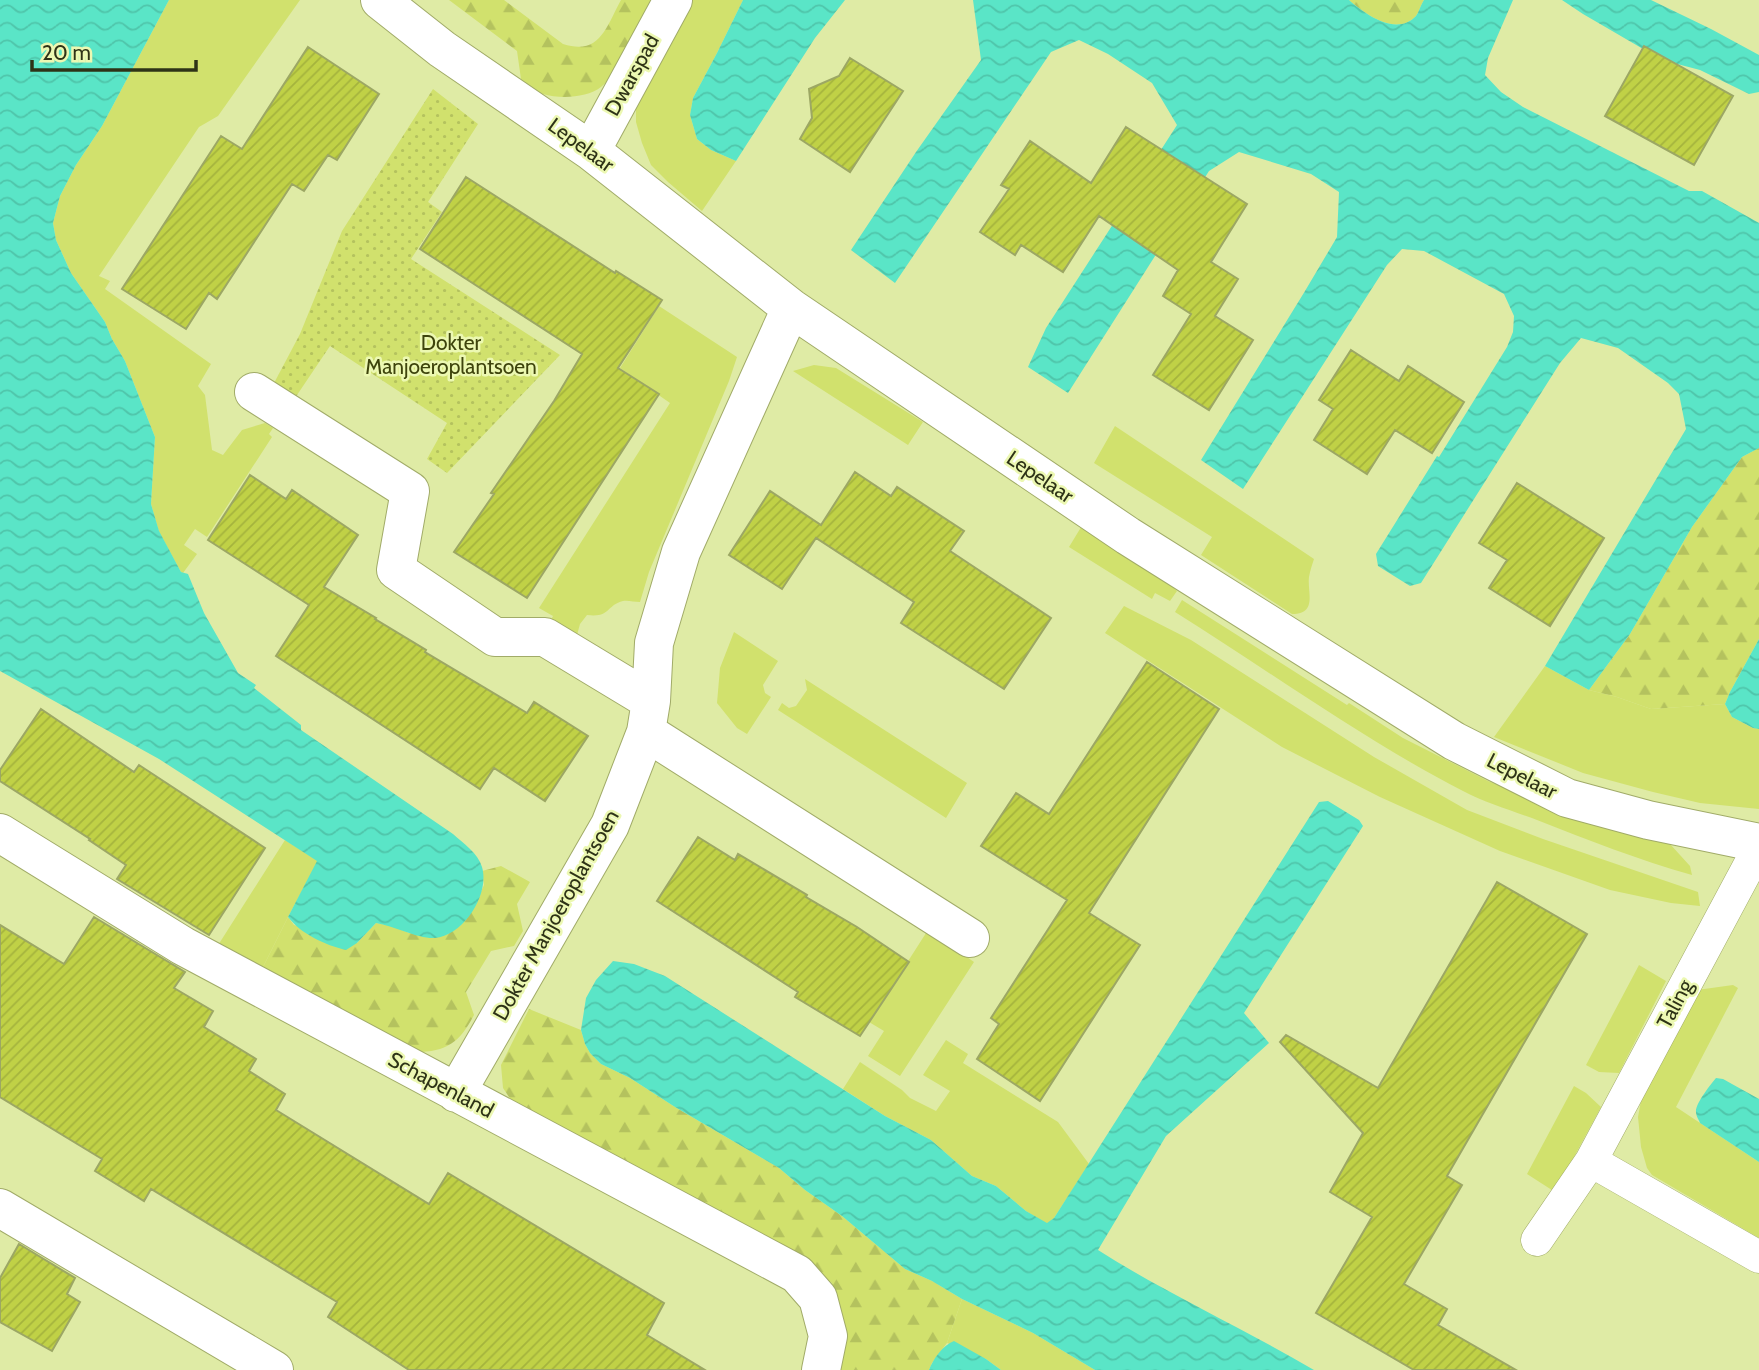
<svg xmlns="http://www.w3.org/2000/svg" width="1759" height="1370" font-family="Cabin,sans-serif">
  <defs>
    <pattern id="forest-firs" width="22" height="20" patternUnits="userSpaceOnUse" patternTransform="scale(1.75)"><rect width="22" height="20" fill="#d1e16d"/><path d="M5 1l3.5 6h-7zM16 11l3.5 6h-7z" fill="#b4c25e"/></pattern>
    <pattern id="park-dots" width="8" height="8" patternUnits="userSpaceOnUse" patternTransform="scale(1.75)"><rect width="8" height="8" fill="#d1e16d"/><path d="M2 2h.1M6 6h.1" fill="none" stroke="#b4c25e" stroke-width="1.8" stroke-linecap="round"/></pattern>
    <pattern id="water-waves" width="16" height="10" patternUnits="userSpaceOnUse" patternTransform="scale(1.75)"><rect width="16" height="10" fill="#5ae5c7"/><path d="M0 5q4-4 8 0t8 0" fill="none" stroke="#4fc5aa"/></pattern>
    <pattern id="building-hatch" width="6" height="6" patternUnits="userSpaceOnUse" patternTransform="scale(1.75)"><rect width="6" height="6" fill="#c0d146"/><path d="M-1 1l2-2M0 6l6-6M5 7l2-2" fill="none" stroke="#a5b43d"/></pattern>
  </defs>
  <rect width="100%" height="100%" fill="#dfeba5"/>
  <path fill="#d1e16d" d="M169 0H300L218 116 199 127 99 276 110 281 105 289 211 364 198 386 205 395 212 450 223 455 242 430 265 423 273 428 269 434 272 437 207 537 195 529 184 545 197 554 183 573 181 572 159 532 151 504 155 437 125 361 112 339 105 322 71 273 56 240 53 223 60 196 76 165 102 126Z
    M687 0H743L717 53 693 98 690 115 697 139 711 150 736 161 702 211 668 182 651 165 642 143 636 122V95Z
    M659 306 737 357 729 381 649 572 640 602C634 602 628 600 623 601 606 605 611 618 587 615L580 624 577 635 551 620 553 616 539 608 670 403 620 368Z
    M814 365 836 368 923 422 908 445 793 371Z
    M1115 426 1314 559C1312 565 1310 571 1309 577 1307 592 1318 614 1292 614L1201 555 1212 537 1094 463Z
    M1083 524 1145 561 1177 591 1170 601 1155 593 1152 599 1069 547Z
    M1182 600 1347 705 1349 703 1403 738 1488 781 1539 802 1670 844 1690 866 1692 875C1639 860 1588 840 1537 820 1513 811 1486 803 1463 791 1362 739 1271 672 1175 612Z
    M1124 606 1191 640 1374 757 1467 810 1543 839 1698 892 1700 906 1671 903 1610 890 1500 851 1380 797 1282 747 1105 633Z
    M734 632 778 661 763 685 765 693 771 697 747 734 737 728 717 703 720 668Z
    M1545 666 1589 690 1617 697 1651 709 1725 704 1732 717 1753 728 1759 729V809L1700 803 1653 792 1583 773 1494 737Z
    M805 679 967 783 946 818 778 710 782 703 789 708 796 706 807 690Z
    M285 840 318 861 288 917 260 973 215 950Z
    M928 930 974 962 900 1076 868 1056 884 1031 869 1022Z
    M1639 965 1666 981 1619 1073 1599 1072 1586 1065Z
    M1733 985 1738 988 1676 1107 1759 1162V1238L1652 1175 1647 1168 1641 1147 1638 1117 1642 1095 1697 990Z
    M946 1040 968 1054 963 1063 1058 1122 1089 1164 1054 1218 1047 1224 1026 1211 996 1186 972 1176 931 1140 885 1116 843 1089 860 1062 902 1090 910 1098 936 1111 950 1091 923 1075Z
    M1574 1086 1586 1093 1601 1107 1555 1192 1527 1174Z
    M962 1299 1033 1333 1095 1370H1001L986 1359 947 1343Z"/>
  <path fill="url(#forest-firs)" d="M449 0H504L563 44C600 56 606 27 621 0H657C644 23 621 72 601 87 587 98 560 99 543 94 535 91 528 84 521 79L517 51Z
    M1349 0H1424C1421 4 1419 12 1416 16 1396 37 1365 14 1349 0Z
    M1759 448V639L1730 692 1725 704 1651 709 1617 697 1589 690 1630 634 1692 527 1742 457Z
    M501 866 530 882 517 904 523 931 514 946 491 951 466 992 474 1015C460 1042 447 1052 416 1052L260 973 288 917 294 925 357 943 376 923 392 926 409 933 448 934 461 925 474 907 484 885 482 871Z
    M529 1009 581 1030 585 1044 590 1053 601 1064 630 1078 675 1107 779 1168 805 1190 842 1216 905 1269 932 1281 962 1299 947 1343 932 1363 929 1370H832L837 1302 832 1283 819 1273 519 1112 503 1088 501 1065Z"/>
  <path fill="url(#park-dots)" d="M433 89 478 124 428 202 442 212 411 259 560 355 447 473 427 459 447 423 330 346 295 398 273 385 300 334 342 231Z"/>
  <path fill="url(#water-waves)" d="M0 0H169L102 126 76 165 60 196 53 223 56 240 71 273 105 322 112 339 125 361 155 437 151 504 159 531 181 572 188 574 204 613 238 673 256 685 254 688 301 725V730L453 834C463 843 478 853 482 867 490 894 464 935 435 938 418 939 394 926 376 923L357 943 346 950C325 945 301 934 288 917L317 861 159 759 0 671Z
    M743 0H845L815 38 736 161 711 150 697 139 690 115 693 98 717 53Z
    M973 0H1349C1365 14 1396 37 1416 16 1419 12 1421 4 1424 0H1513L1488 58 1485 75 1501 92 1523 107 1689 191H1702L1759 223V448L1742 457 1692 527 1630 634 1589 690 1545 666 1686 429 1679 394 1668 383 1618 348 1581 338 1560 363 1421 583 1410 586 1378 566 1376 554 1437 456 1439 457 1507 347 1513 332 1514 316 1504 294 1424 251 1402 249 1387 265 1243 489 1201 460 1305 291 1337 237 1339 192 1311 174 1239 152 1209 171 1068 393 1028 367 1046 328 1177 125 1152 83 1108 54 1079 40 1051 52 895 283 851 250 916 152 981 60Z
    M1562 0H1651L1711 29 1759 55V92L1749 94 1700 70 1662 60 1583 14Z
    M1759 639V729L1753 728 1732 717 1725 704 1730 692Z
    M1328 801 1359 820 1363 826 1244 1013 1269 1043 1166 1136 1098 1250C1167 1294 1243 1328 1314 1370H1095L1033 1333 962 1299 932 1281 905 1269 842 1216 805 1190 779 1168 675 1107 630 1078 601 1064 590 1053 585 1044 581 1030 586 998 596 980 613 961 634 964 665 976 885 1116 931 1140 972 1176 996 1186 1026 1211 1047 1223 1054 1218 1319 802Z
    M1716 1078 1723 1079 1759 1099V1162L1700 1123C1699 1120 1696 1116 1696 1112 1695 1104 1711 1084 1716 1078Z
    M954 1341 986 1359 1001 1370H929C933 1359 943 1345 954 1341Z"/>
  <path fill="url(#building-hatch)" stroke="#9ca764" stroke-width="2" d="M1644 46 1733 96 1694 165 1605 116Z
    M308 47 379 94 337 160 328 155 304 191 292 184 217 299 209 293 186 329 122 289 221 136 242 149Z
    M850 58 903 91 850 172 800 139 812 118 809 89 839 76Z
    M1126 127 1247 204 1211 262 1238 279 1215 316 1253 340 1209 410 1153 375 1191 314 1163 296 1178 270 1099 216 1063 272 1021 245 1015 255 980 232 1009 189 1001 185 1030 141 1091 183Z
    M466 177 615 273 616 271 662 300 618 368 659 394 527 598 454 552 494 494 491 493 554 401 582 354 420 249Z
    M1351 350 1399 381 1408 366 1464 402 1432 453 1395 430 1367 474 1314 440 1333 409 1319 400Z
    M855 472 891 496 897 487 964 531 950 551 1051 618 1004 689 901 623 914 602 816 538 782 589 729 555 770 491 821 525Z
    M250 475 286 499 292 490 358 535 324 587 376 618 375 619 426 650 425 652 527 713 534 702 588 736 545 801 494 768 480 789 276 656 309 605 208 540Z
    M1517 483 1604 538 1550 626 1489 588 1507 560 1479 543Z
    M1147 662 1219 709 1089 913 1140 945 1040 1101 977 1059 999 1024 991 1018 1067 900 981 846 1016 793 1049 814Z
    M41 709 134 772 139 765 265 848 209 935 117 879 126 865 89 840 90 839 0 781V770Z
    M698 837 735 860 738 854 807 895 806 897 857 927 909 962 860 1036 795 997 798 992 657 901Z
    M1497 882 1587 934 1447 1176 1462 1185 1404 1284 1447 1309 1438 1325 1516 1370H1414L1316 1313 1372 1217 1330 1192 1363 1133 1280 1042 1286 1035 1378 1088Z
    M94 917 185 972 174 988 213 1011 204 1027 256 1059 249 1071 285 1094 276 1110 429 1204 448 1173 664 1303 647 1335 705 1370H409L328 1317 337 1302 151 1189 144 1201 95 1171 102 1159 0 1097V925L64 964Z
    M19 1244 75 1278 67 1294 80 1302 52 1351 0 1322V1278Z"/>
  <g fill="none" stroke-linecap="round" stroke-linejoin="round">
    <g stroke="#a1ab68" stroke-width="33">
      <path id="lane" d="M1591 1161 1759 1257
        M1537 1240 1591 1161 1759 847"/>
    </g>
    <g stroke="#a1ab68" stroke-width="40">
      <path id="street" d="M380 0 442 49 591 151 791 308 1128 536 1454 741 1567 798 1648 820 1759 843
        M591 151 673 0
        M254 392 410 491 396 570 495 637H545L651 701
        M646 732 970 938
        M0 833 183 946 797 1274 818 1298 828 1336 821 1370
        M456 1093 610 825 646 732 651 701 654 643 681 552 791 308
        M0 1208 274 1370"/>
    </g>
    <use href="#lane" stroke="#fff" stroke-width="32"/>
    <use href="#street" stroke="#fff" stroke-width="38"/>
  </g>
  <g text-anchor="middle" stroke-width="5" stroke-linejoin="round" paint-order="stroke">
    <g font-size="21" fill="#2e3317" stroke="#ecf8b2">
      <text transform="translate(632 75) rotate(-61)" y="7">Dwarspad</text>
      <text transform="translate(581 145) rotate(36)" y="7">Lepelaar</text>
      <text transform="translate(1040 477) rotate(34)" y="7">Lepelaar</text>
      <text transform="translate(1522 776) rotate(27)" y="7">Lepelaar</text>
      <text transform="translate(556 915) rotate(-61)" y="7">Dokter Manjoeroplantsoen</text>
      <text transform="translate(1675 1004) rotate(-62)" y="7">Taling</text>
      <text transform="translate(441 1085) rotate(28)" y="7">Schapenland</text>
    </g>
    <g font-size="21" fill="#3e440c" stroke="#ecf8b2">
      <text x="451" y="350">Dokter<tspan x="451" dy="24">Manjoeroplantsoen</tspan></text>
    </g>
  </g>
  <path d="M32 60v10h164v-10" fill="none" stroke="#2e3317" stroke-width="3.5"/>
  <text x="42" y="60" font-size="21" fill="#2e3317" stroke="#ecf8b2" stroke-width="5" paint-order="stroke">20 m</text>
</svg>
